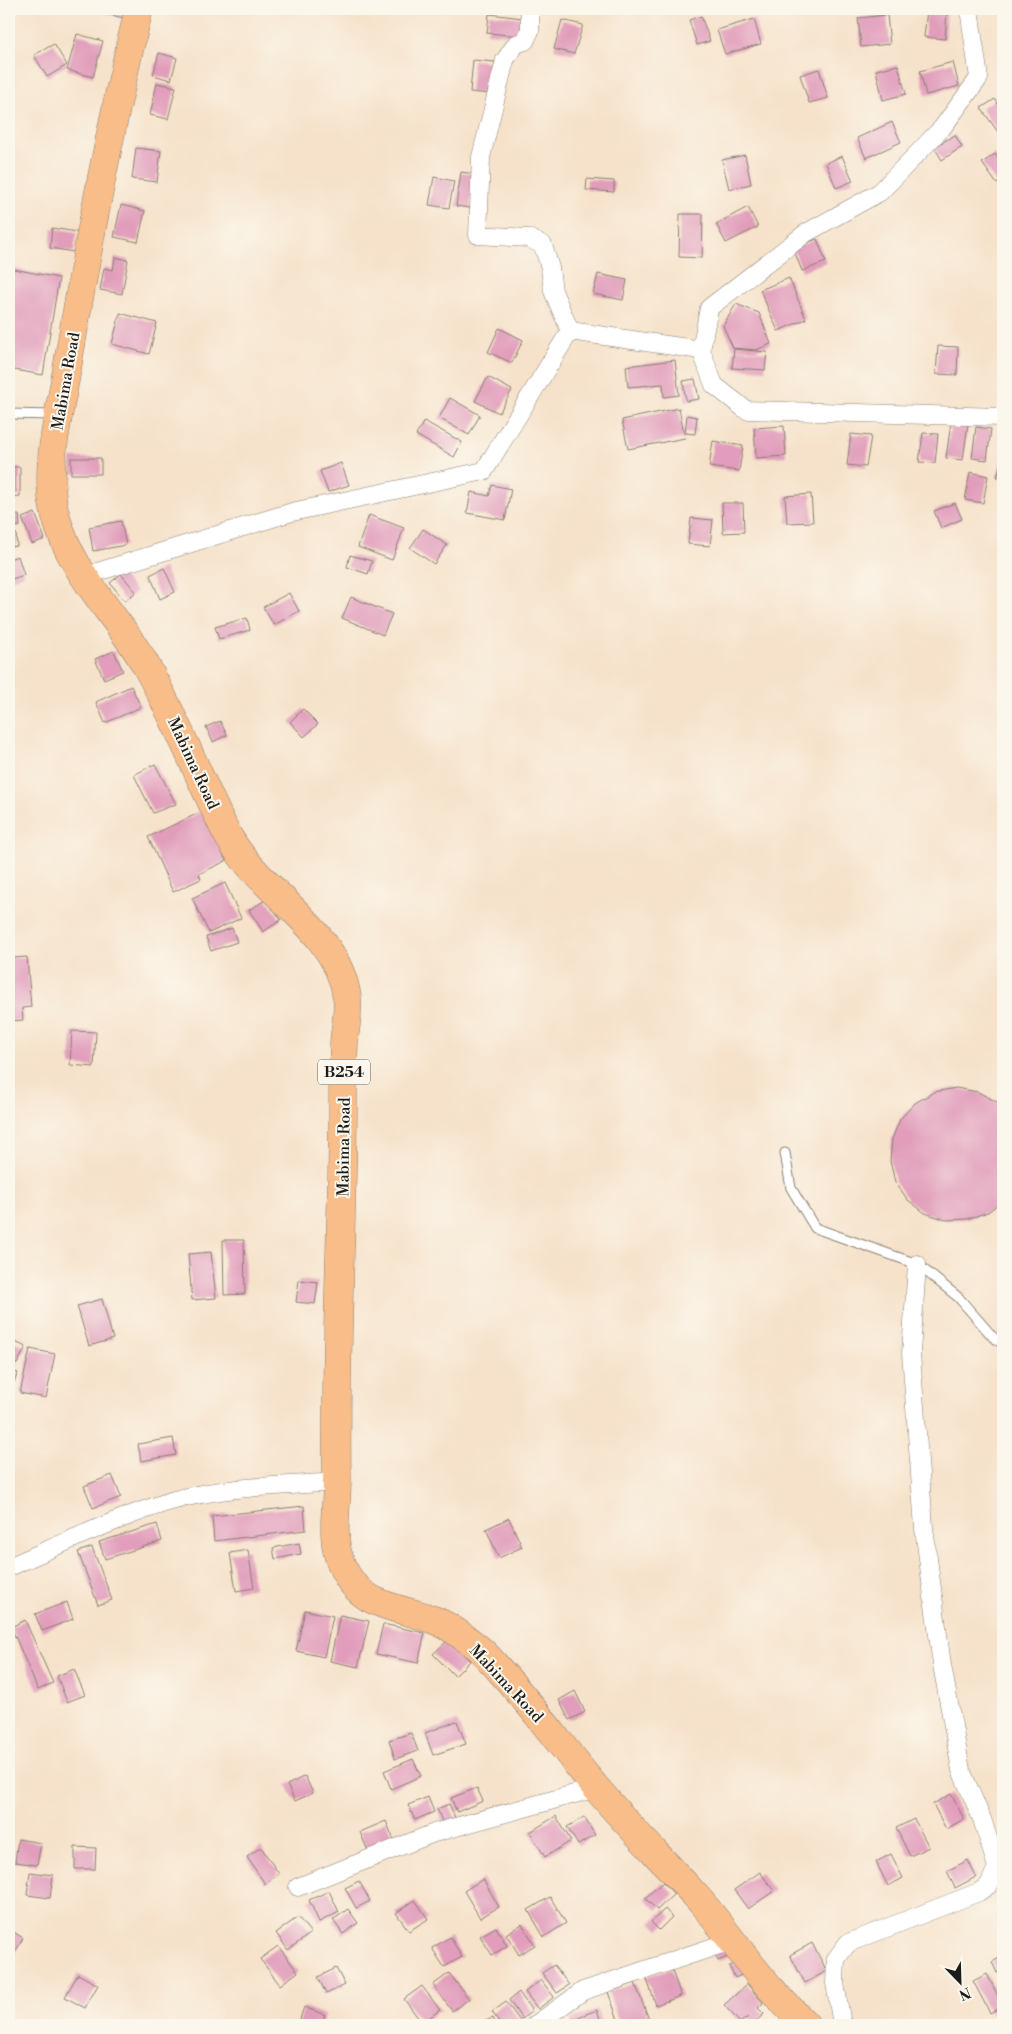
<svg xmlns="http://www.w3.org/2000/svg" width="1012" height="2034" font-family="'Libre Bodoni',serif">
  <rect width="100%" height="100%" fill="#fbf7ec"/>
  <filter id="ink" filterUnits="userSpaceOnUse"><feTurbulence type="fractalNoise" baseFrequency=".02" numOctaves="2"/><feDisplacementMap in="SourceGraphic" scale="10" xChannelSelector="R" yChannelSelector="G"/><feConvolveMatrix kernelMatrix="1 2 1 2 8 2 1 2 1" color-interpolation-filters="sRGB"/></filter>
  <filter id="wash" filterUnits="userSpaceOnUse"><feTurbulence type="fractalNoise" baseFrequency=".0096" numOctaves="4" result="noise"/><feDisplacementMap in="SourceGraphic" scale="20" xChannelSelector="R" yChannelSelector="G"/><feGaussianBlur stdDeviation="1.12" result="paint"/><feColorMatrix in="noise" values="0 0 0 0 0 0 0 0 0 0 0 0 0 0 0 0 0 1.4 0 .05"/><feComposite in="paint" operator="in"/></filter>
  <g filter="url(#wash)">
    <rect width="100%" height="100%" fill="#f6e2ca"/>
    <g id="blocks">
      <path fill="#e19dbb" d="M105 9H126L123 18 104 13Z
        M927 10 947 11 945 39 924 37Z
        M489 14 523 18 521 36 487 33Z
        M887 15 890 44 861 47 858 18Z
        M701 16 710 41 697 45 689 20Z
        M754 19 761 44 725 54 717 30Z
        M562 20 583 25 574 54 554 49Z
        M77 34 103 41 93 77 67 70Z
        M54 44 67 65 47 77 34 55Z
        M159 53 177 58 171 80 153 75Z
        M473 60 495 62 491 94 470 92Z
        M953 62 959 86 926 95 920 71Z
        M898 65 906 94 883 100 876 70Z
        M819 69 828 98 809 103 800 75Z
        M157 83 176 87 168 119 150 115Z
        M995 99 1003 112V129L998 132 981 108Z
        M892 122 901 142 866 158 857 138Z
        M955 135 962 147 942 160 934 147Z
        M136 148 161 151 157 182 132 179Z
        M995 154 1003 165V179L997 184 982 163Z
        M745 155 751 184 729 189 722 160Z
        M842 156 853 181 836 188 826 163Z
        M461 172 475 174 470 208 456 206Z
        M434 177 454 181 449 208 429 205Z
        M587 179 614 181V192L586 190Z
        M121 205 145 211 138 242 114 237Z
        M748 207 758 227 726 243 716 224Z
        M680 214H703L702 258 679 257Z
        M52 228 77 232 74 252 50 248Z
        M817 239 826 262 802 271 793 248Z
        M115 257 128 260 122 294 100 290 104 268 113 270Z
        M9 268 59 278 43 375 9 369Z
        M598 274 627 280 623 300 593 294Z
        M789 278 806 319 778 331 760 290Z
        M736 304 759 313 771 344 756 350 733 348 723 326Z
        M120 313 157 323 149 354 112 344Z
        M499 328 523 340 512 363 488 352Z
        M938 346 958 347 957 375 936 374Z
        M734 349 767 352 765 370 732 368Z
        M675 360 679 395 664 397 663 384 628 387 626 366Z
        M488 377 512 390 499 413 475 401Z
        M695 379 699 399 686 401 683 381Z
        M450 398 480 415 469 435 439 418Z
        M679 408 685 438 628 449 622 420Z
        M687 415 697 417 695 434 685 433Z
        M424 421 462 442 454 457 416 435Z
        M951 422 968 424 963 460 946 458Z
        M784 426 786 456 756 458 754 428Z
        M976 427 991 429 987 460 972 458Z
        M923 433 938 434 935 463 919 462Z
        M851 434 871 436 866 467 847 465Z
        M713 441 743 446 739 471 709 467Z
        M1003 455V477H997Z
        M71 458H101V474H71Z
        M341 463 349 485 328 492 320 471Z
        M9 467H20V496L9 497Z
        M970 472 988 476 983 503 965 500Z
        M492 485 511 489 505 520 467 513 471 492 489 496Z
        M811 494 813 522 787 523 785 496Z
        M722 503H743L744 532 723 533Z
        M955 503 962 519 941 528 934 511Z
        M35 513 45 539 32 544 22 518Z
        M19 515 20 526 9 528V516Z
        M369 515 404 528 392 560 358 547Z
        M691 518 713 520 710 546 688 544Z
        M121 521 126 545 93 551 89 527Z
        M423 529 447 545 434 564 410 548Z
        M9 533H16L17 546 9 547Z
        M350 555 372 561 368 574 347 567Z
        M18 556 24 575 9 580V559Z
        M164 568 175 592 160 599 150 575Z
        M121 574 136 592 125 601 110 583Z
        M289 593 299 611 274 625 263 607Z
        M351 597 392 614 383 635 342 618Z
        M247 618 250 630 219 639 215 627Z
        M114 651 123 671 104 679 95 659Z
        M131 686 141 707 105 723 96 702Z
        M303 709 318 724 304 737 290 722Z
        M220 721 227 735 213 742 206 727Z
        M155 764 176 804 153 813 134 775Z
        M203 811 226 861 199 874 201 879 173 892 148 837Z
        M225 883 241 918 209 933 192 898Z
        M267 899 281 920 263 932 249 910Z
        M232 928 237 942 211 951 206 937Z
        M9 948 11 958 27 957 31 1007 22 1008 23 1020 9 1021Z
        M72 1031 96 1032 94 1067 70 1065Z
        M956 1088 978 1092 997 1102 1003 1109V1200L988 1212 967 1219 946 1220 925 1213 908 1200 895 1182 890 1161 892 1139 900 1119 915 1103 934 1092Z
        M223 1240H244L245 1294 224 1295Z
        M211 1252 216 1298 192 1300 188 1254Z
        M299 1280 318 1282 315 1304 296 1302Z
        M102 1299 113 1339 89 1346 77 1306Z
        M9 1339 26 1347 17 1364 9 1360Z
        M30 1349 55 1354 46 1398 20 1393Z
        M9 1369 18 1373 11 1389H9Z
        M173 1438 176 1455 141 1461 138 1444Z
        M112 1475 121 1497 93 1508 84 1486Z
        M304 1506 306 1530 214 1541 212 1516Z
        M509 1518 522 1547 499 1558 486 1529Z
        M157 1524 162 1541 105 1559 99 1542Z
        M299 1543 301 1554 275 1559 273 1548Z
        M92 1547 112 1600 98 1605 78 1552Z
        M248 1550 254 1588 236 1591 230 1553Z
        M67 1602 73 1619 42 1631 35 1614Z
        M305 1610 333 1616 324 1657 296 1651Z
        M340 1615 369 1621 358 1667 330 1661Z
        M25 1620 53 1683 38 1690 11 1627Z
        M383 1624 425 1633 418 1663 376 1654Z
        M449 1639 470 1661 455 1676 433 1654Z
        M74 1669 85 1695 67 1702 57 1676Z
        M575 1691 585 1712 569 1720 559 1700Z
        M457 1721 466 1744 433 1755 425 1733Z
        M411 1733 418 1751 395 1759 389 1740Z
        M413 1759 421 1776 391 1789 384 1771Z
        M305 1776 313 1793 295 1801 287 1785Z
        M477 1788 483 1801 457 1812 451 1798Z
        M951 1794 964 1819 946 1829 933 1804Z
        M428 1797 434 1812 415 1820 408 1805Z
        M449 1804 456 1820 444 1826 437 1809Z
        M556 1816 571 1841 545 1857 530 1832Z
        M584 1817 595 1835 578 1845 567 1827Z
        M914 1819 929 1847 910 1856 896 1828Z
        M386 1821 394 1840 368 1851 360 1832Z
        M18 1839 41 1843 37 1865 15 1862Z
        M75 1847 96 1848 95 1869H75Z
        M261 1847 279 1874 265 1884 247 1857Z
        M891 1854 903 1878 888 1886 876 1862Z
        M968 1860 976 1877 955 1888 947 1871Z
        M30 1872 53 1875 50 1898 27 1895Z
        M760 1872 774 1891 748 1909 734 1890Z
        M483 1879 499 1907 480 1918 464 1891Z
        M359 1881 370 1901 356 1908 345 1888Z
        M663 1882 674 1894 657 1910 645 1898Z
        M329 1891 339 1912 319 1922 309 1900Z
        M550 1897 566 1923 544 1937 528 1910Z
        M415 1900 428 1919 409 1931 396 1913Z
        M348 1909 358 1923 343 1934 333 1920Z
        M665 1909 672 1917 659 1930 651 1922Z
        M298 1917 311 1933 288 1950 276 1933Z
        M522 1924 535 1945 519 1955 506 1934Z
        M496 1927 507 1946 492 1955 480 1936Z
        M9 1929 23 1938 12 1958 9 1957Z
        M450 1937 462 1957 444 1967 432 1948Z
        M812 1943 827 1971 805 1983 790 1955Z
        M278 1946 298 1972 280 1985 260 1959Z
        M711 1947 734 1954 718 1961Z
        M1003 1956V1970L997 1973 992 1962Z
        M743 1961 748 1972 735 1978 729 1966Z
        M554 1965 569 1985 557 1993 542 1973Z
        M336 1968 345 1985 326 1994 318 1977Z
        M671 1968 681 1996 656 2005 646 1977Z
        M449 1973 469 1999 452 2011 433 1985Z
        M78 1974 98 1985 85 2008 65 1997Z
        M987 1974 1003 2006 990 2013 973 1981Z
        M541 1980 554 1997 538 2009 525 1992Z
        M635 1983 650 2022 640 2025H620L608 1992Z
        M747 1984 763 2003 758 2008 764 2014 754 2023 748 2017 740 2023 724 2005Z
        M422 1986 440 2010 422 2023 404 1999Z
        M519 1992 532 2011 522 2019 509 2000Z
        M506 2002 523 2025H501L492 2012Z
        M304 2007 325 2015 321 2025H298Z
        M597 2010 602 2025H572L570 2020Z
        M493 2018 496 2025H476Z"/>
    </g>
  </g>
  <g filter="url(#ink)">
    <use href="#blocks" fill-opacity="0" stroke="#897f73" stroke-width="1"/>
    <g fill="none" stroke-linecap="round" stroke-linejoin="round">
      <g stroke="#897f73" stroke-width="11">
        <path id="service" d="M9 414 54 415
          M785 1153 791 1188 815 1228 917 1264 958 1297 993 1337 1003 1344"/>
      </g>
      <g stroke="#897f73" stroke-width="19">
        <path id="minor" d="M530 9V31L525 41 516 44 505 60 481 157 478 235 528 238 543 245 550 268 553 291 570 331
          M701 350 714 385 746 410 1003 417
          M84 576 292 512 484 471 570 331 701 350 709 308 806 233 880 192 942 128 979 78 969 9
          M9 1567C62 1544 116 1518 171 1501 224 1486 283 1486 338 1482
          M298 1887 434 1833 596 1788
          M535 2025 583 1991 734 1940
          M842 2025 835 1983 836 1959 848 1943 979 1892 989 1885 997 1867 982 1819 961 1770 942 1665 924 1528 911 1353 917 1264"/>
      </g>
      <g stroke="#897f73" stroke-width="29">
        <path id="primary" d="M139 9C110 126 88 244 68 363 61 408 43 468 55 513 69 571 114 612 144 662 175 716 197 774 225 830 255 891 336 925 347 997 349 1012 345 1028 344 1043 343 1066 343 1090 343 1113 342 1234 335 1354 337 1474 338 1505 329 1537 342 1566 362 1611 400 1605 439 1622 452 1628 467 1639 478 1648 487 1655 494 1664 502 1673 536 1710 565 1751 598 1790 628 1826 661 1858 693 1893 722 1924 745 1961 774 1992 784 2004 796 2014 806 2025"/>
      </g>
      <use href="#service" stroke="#fff" stroke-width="9"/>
      <use href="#minor" stroke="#fff" stroke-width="18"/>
      <use href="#primary" stroke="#f8bd89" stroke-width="28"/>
    </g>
  </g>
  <g text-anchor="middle" stroke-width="4" stroke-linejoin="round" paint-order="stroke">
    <rect fill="#fbf7ec" stroke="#5f5e5a" stroke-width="1" x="318" y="1059.5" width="52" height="25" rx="4"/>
    <g font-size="15" font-weight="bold" fill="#1c1c1c">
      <text x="344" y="1077">B254</text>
    </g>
    <g font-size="16" fill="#1c1c1c" stroke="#fbf7ec">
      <text transform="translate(65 381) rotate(-80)" y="6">Mabima Road</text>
      <text transform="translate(194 763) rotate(65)" y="6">Mabima Road</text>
      <text transform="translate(343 1147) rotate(-89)" y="6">Mabima Road</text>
      <text transform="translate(507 1683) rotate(47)" y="6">Mabima Road</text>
    </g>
  </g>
  <rect width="1012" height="2034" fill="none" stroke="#fbf7ec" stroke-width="30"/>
  <g transform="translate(960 1982) rotate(157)" stroke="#fbf7ec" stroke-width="4" paint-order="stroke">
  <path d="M0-4L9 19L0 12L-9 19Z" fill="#1c1c1c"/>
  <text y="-8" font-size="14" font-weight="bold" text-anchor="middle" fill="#1c1c1c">N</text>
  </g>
</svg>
